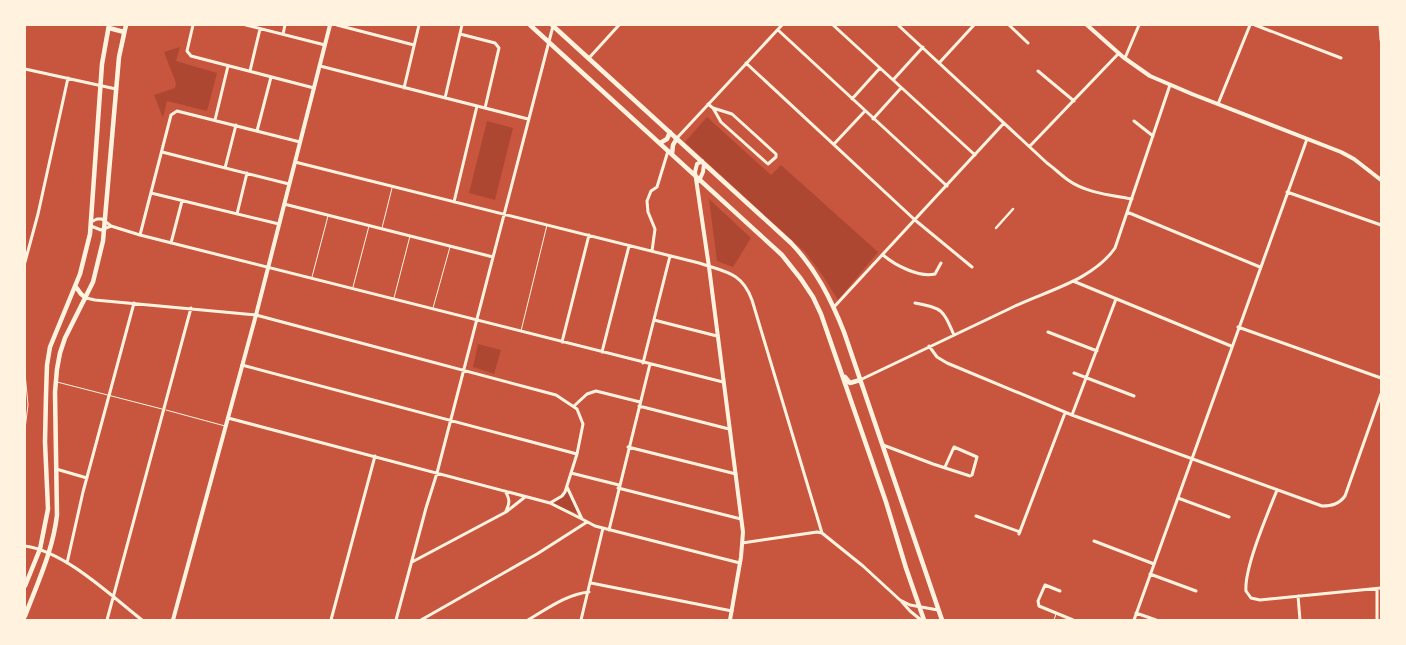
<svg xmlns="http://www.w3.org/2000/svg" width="1406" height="645" font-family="'DM Sans',sans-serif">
  <rect width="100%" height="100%" fill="#c8553d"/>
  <path fill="#ae4732" d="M180 47 176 61 217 73 207 111 167 101 163 118 154 95 175 88 176 83 164 52Z
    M707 117 771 175 781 165 878 252 838 300 823 276 806 253 685 142Z
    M487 121 513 128 495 200 469 193Z
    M709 199 751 238 733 267 717 261Z
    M478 344 501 350 494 374 473 367Z
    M568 490 577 513 552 504 563 497Z"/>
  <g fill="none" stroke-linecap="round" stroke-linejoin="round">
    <path stroke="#fff3e0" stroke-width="1" d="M382 228 392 188
      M312 277 328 216
      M353 287 369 226
      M394 298 410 236
      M433 308 450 247
      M521 331 547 225
      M25 373 28 405 25 429
      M57 382 162 409
      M166 410 225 426
      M1054 620 1056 614"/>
    <path stroke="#fff3e0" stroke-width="2.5" d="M996 228 1013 209"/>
    <path stroke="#fff3e0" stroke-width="3" d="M193 25 187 51 191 56 314 88
      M246 25 325 45
      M337 25 414 45
      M833 25 975 155
      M898 25 1047 163C1054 168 1061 175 1068 180 1086 193 1111 195 1132 199
      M1009 25 1028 43
      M1255 25 1341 58
      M1380 25 1381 40
      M778 30 947 186
      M283 34 285 25
      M460 34 495 43 499 48 485 108
      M589 58 619 25
      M1125 58 1139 25
      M940 62 974 25
      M746 63 915 220 972 267
      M320 66 528 119
      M25 69 116 89
      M250 71 260 29
      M1038 71 1074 101
      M893 80 923 47
      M404 88 419 25
      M445 98 462 25
      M852 99 880 68
      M708 104 713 108 721 122 768 164 776 157V154L732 114 713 108
      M1218 104 1250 25
      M873 119 901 88
      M215 120 228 66
      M1134 121 1153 136
      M257 131 271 77
      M677 138 782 25
      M834 144 865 111
      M1030 146 1119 53
      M162 152 289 184
      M295 162 699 263C725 272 742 272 752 300L822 533
      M225 168 236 125
      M1287 192 1381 225
      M151 193 279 224
      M454 202 477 106
      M284 204 493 257
      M1127 212 1260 267
      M237 214 247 173
      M91 222 97 219H102L111 226 140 235 723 382
      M91 226 101 230 111 226
      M140 235 171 115 177 111 300 142
      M171 243 182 201
      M652 251 655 229 648 212 647 201 651 191 657 187 668 151
      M883 255C895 265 919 278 935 274L941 263
      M25 262 38 214 68 78
      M1073 281 1231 346
      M86 298 95 300 256 315 556 395 577 409 583 424 577 454 565 492 562 496 550 503
      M915 303C943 309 942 308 954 335
      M834 307 1004 123
      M654 320 717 336
      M1238 327 1381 378
      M1048 332 1097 351
      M562 342 589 235
      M929 346 937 357 947 363 1072 415 1322 506C1332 506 1339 504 1345 496L1381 394
      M602 352 629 246
      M643 363 670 256
      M242 365 577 454
      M1074 373 1134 396
      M860 380C910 356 961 332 1011 308 1045 291 1092 281 1115 248L1170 85
      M574 406 587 394 596 391 640 402
      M639 406 729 429
      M1072 415 1116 299
      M228 418 550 503 582 519
      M883 445 933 464 970 476 972 475 977 457 954 447 945 467
      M628 447 736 474
      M56 469 87 478
      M571 473 619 485
      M567 487 582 519 595 526 740 563
      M618 488 741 519
      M1277 490C1268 513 1244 568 1246 591L1251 598 1260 600 1381 588
      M505 491C510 499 510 503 506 511
      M1178 498 1229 517
      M976 516 1020 532
      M609 530 650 364
      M1019 534 1065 413
      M1094 541 1154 564
      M742 543 817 532 822 533 863 566 900 600 910 605 938 610
      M25 546C66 552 110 595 142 620
      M412 562 506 512 525 497
      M67 563 83 492 134 303
      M1150 574 1196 591
      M591 583 732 611
      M1060 591 1045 585 1038 601 1039 606 1073 620
      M1298 596 1300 620
      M902 602 910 611 921 620
      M1136 613 1156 620
      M107 620 191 308
      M331 620 375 456
      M396 620 426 508 437 473 553 26
      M421 620 537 554 587 522
      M528 620C547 609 567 594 589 592
      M581 620 603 528
      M1134 620 1307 139
      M1377 620V589"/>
    <path stroke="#fff3e0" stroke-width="4" d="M1087 25 1123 57 1150 76 1192 94 1341 152 1354 159 1381 180
      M702 161 697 164 695 172 709 267 743 532 741 557 730 620
      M699 181 703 172 704 164
      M173 620 256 315 330 25"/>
    <path stroke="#fff3e0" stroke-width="4.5" d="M530 25 782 255 801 279 813 297 821 314 886 502 906 568 924 620
      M552 25 791 243C816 269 831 299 844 332L942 620
      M109 28 124 32
      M660 143 667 139 670 132
      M672 154 673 145 677 138
      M76 287 81 294 86 298
      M845 377 850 383 860 380
      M25 586 40 549 48 509 45 442 46 395 47 365 50 347 80 274 90 234 102 64 109 25
      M25 616C38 582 53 550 57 515L55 392 57 369 60 353 65 338 93 282 103 241 119 57 126 25"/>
  </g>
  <rect width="1406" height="645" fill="none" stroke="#fff3e0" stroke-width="52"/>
</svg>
